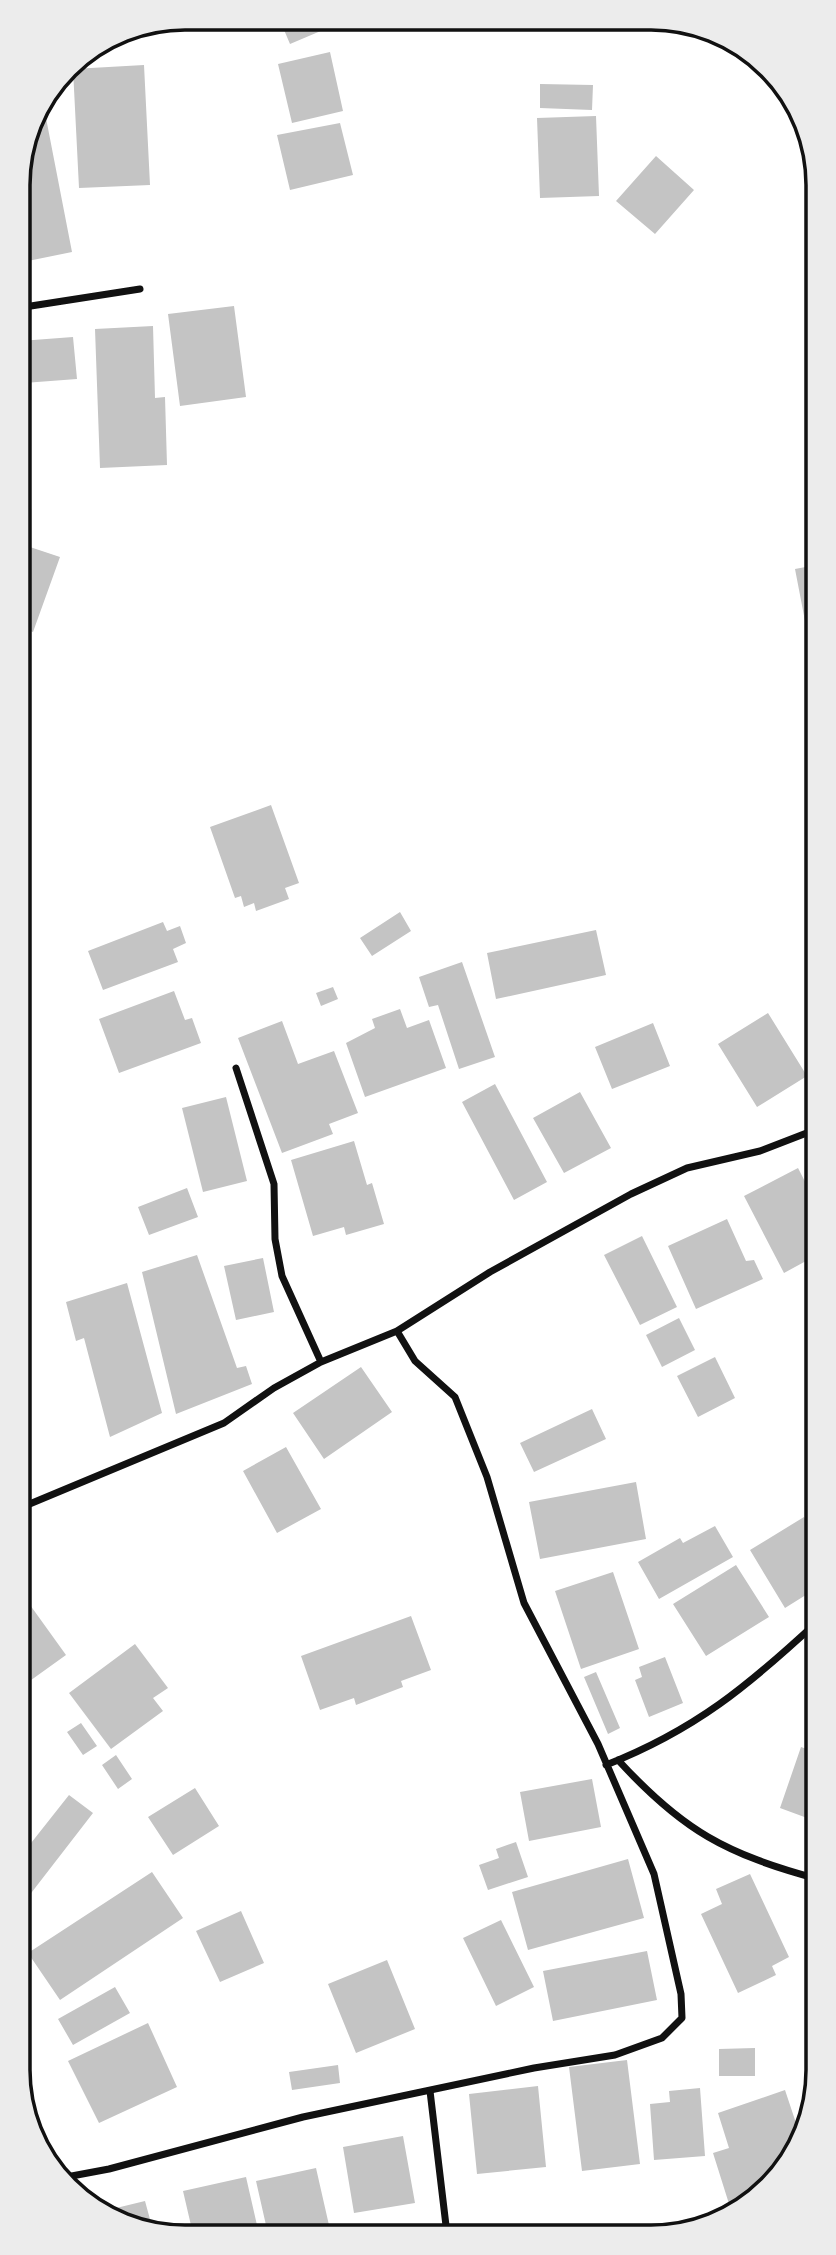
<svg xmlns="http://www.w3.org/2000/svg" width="836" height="2255" font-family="Roboto,sans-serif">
  <rect width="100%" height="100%" fill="#fff"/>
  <path fill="#c4c4c4" d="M279 18H307L349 19 290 44Z
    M330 52 343 111 292 123 278 64Z
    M144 65 150 185 79 188 73 69Z
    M540 84 593 85 592 110 540 108Z
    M596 116 599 196 540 198 537 118Z
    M46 118 72 252 18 263V174L32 121Z
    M340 123 353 175 290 190 277 135Z
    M656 156 694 190 655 234 616 201Z
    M234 306 246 397 180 406 168 314Z
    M153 326 155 398 165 397 167 465 100 468 95 329Z
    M73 337 77 379 24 383 20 341Z
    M18 543 60 557 33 632 19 627Z
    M816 565V619L805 621 795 569Z
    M271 805 299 883 285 888 289 899 256 911 254 903 244 907 241 896 235 898 210 827Z
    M400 912 411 931 372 956 360 938Z
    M163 922 167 931 180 926 186 943 173 949 178 962 103 990 88 951Z
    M596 930 606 975 496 999 487 953Z
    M462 962 495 1057 459 1069 438 1005 429 1007 419 977Z
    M333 987 338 999 321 1006 316 993Z
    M174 991 185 1020 192 1018 201 1043 119 1073 99 1019Z
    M400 1009 407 1028 429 1020 446 1068 365 1097 346 1043 375 1028 372 1019Z
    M768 1013 807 1076 757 1107 718 1044Z
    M282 1021 298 1064 334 1051 358 1113 329 1124 333 1134 282 1153 238 1038Z
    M653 1023 670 1066 612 1089 595 1047Z
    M495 1084 547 1182 514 1200 462 1102Z
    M580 1092 611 1148 564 1173 533 1118Z
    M226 1097 247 1181 203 1192 182 1108Z
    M354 1141 367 1185 372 1183 384 1224 346 1235 344 1227 313 1236 291 1160Z
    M798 1168 817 1205V1255L784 1273 744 1196Z
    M187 1188 198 1217 149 1235 138 1207Z
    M727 1219 746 1261 754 1260 763 1279 696 1309 668 1246Z
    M642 1236 677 1307 640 1325 604 1255Z
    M197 1255 237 1368 246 1366 252 1384 176 1414 142 1272Z
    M263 1258 274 1312 236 1320 224 1266Z
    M127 1283 162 1413 110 1437 84 1338 76 1341 66 1302Z
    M679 1318 695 1350 662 1367 646 1335Z
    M715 1357 735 1398 698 1417 677 1376Z
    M361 1367 392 1412 324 1459 293 1413Z
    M592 1409 606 1439 534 1472 520 1443Z
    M286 1447 321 1509 277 1533 243 1471Z
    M636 1482 646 1539 540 1559 529 1502Z
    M804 1517 817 1539V1588L785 1608 750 1550Z
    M715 1526 733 1557 659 1599 638 1562 680 1538 683 1543Z
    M736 1565 769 1617 706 1656 673 1604Z
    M613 1572 639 1649 581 1669 555 1591Z
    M20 1591 66 1655 20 1688Z
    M411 1616 431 1670 401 1681 403 1687 356 1705 354 1698 320 1710 301 1656Z
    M135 1644 168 1688 153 1698 163 1711 111 1749 69 1693Z
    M665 1657 683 1703 649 1717 635 1680 642 1677 639 1667Z
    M596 1672 620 1728 608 1734 584 1677Z
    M81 1723 97 1746 83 1755 67 1732Z
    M801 1747 818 1753V1822L780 1808Z
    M116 1755 132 1779 118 1789 102 1765Z
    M592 1779 601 1827 529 1841 520 1792Z
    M195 1788 219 1826 173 1855 148 1817Z
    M69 1795 93 1813 25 1901 20 1898V1857Z
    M516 1842 528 1877 488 1890 479 1865 499 1858 496 1849Z
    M628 1859 644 1918 528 1950 512 1892Z
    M152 1872 183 1918 60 2000 28 1953Z
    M750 1874 789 1957 772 1966 776 1975 738 1993 701 1914 722 1904 716 1889Z
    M241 1911 264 1963 220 1982 196 1931Z
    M501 1920 534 1987 496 2006 463 1938Z
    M647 1951 657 2000 553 2021 543 1971Z
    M387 1960 415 2029 356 2053 328 1984Z
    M115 1987 130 2013 73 2045 58 2019Z
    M148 2023 177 2087 99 2123 68 2061Z
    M755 2048V2076H719V2049Z
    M627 2060 640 2164 582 2171 569 2067Z
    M338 2065 340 2083 292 2090 289 2072Z
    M538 2086 546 2167 477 2174 469 2094Z
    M700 2088 705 2156 654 2160 650 2104 670 2102 669 2091Z
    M785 2090 802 2141 777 2180 755 2198 730 2207 713 2153 729 2148 718 2113Z
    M403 2136 415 2203 354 2213 343 2147Z
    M316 2168 331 2234H268L256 2181Z
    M246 2177 259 2234H193L183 2191Z
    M145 2201 154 2234 108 2210Z
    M552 2224 554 2234H504V2233Z"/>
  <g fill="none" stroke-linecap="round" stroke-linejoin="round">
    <path stroke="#111" stroke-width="7" d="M110 37 125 29
      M18 308 140 289
      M816 701 810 716 816 738
      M236 1068 274 1184 275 1239 282 1276 321 1362
      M397 1331 490 1272 631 1194 687 1168 760 1151 817 1129
      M20 1508 224 1423 274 1388 321 1362 397 1331 415 1361 455 1397 487 1477 524 1603 598 1744 654 1874 681 1994 682 2018 662 2038 615 2055 534 2068 303 2117 109 2169 61 2178
      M618 1760C683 1831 726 1854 818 1879
      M606 1765C695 1730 748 1686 817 1622
      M430 2091 447 2234"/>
  </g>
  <path d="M0 0H836V2255H0ZM185 30H651A155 155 0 0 1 806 185V2070A155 155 0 0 1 651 2225H185A155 155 0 0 1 30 2070V185A155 155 0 0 1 185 30Z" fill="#ececec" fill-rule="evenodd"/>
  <path fill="none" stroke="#111" stroke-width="3.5" d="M185 30H651A155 155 0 0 1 806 185V2070A155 155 0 0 1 651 2225H185A155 155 0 0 1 30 2070V185A155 155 0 0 1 185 30Z"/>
</svg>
